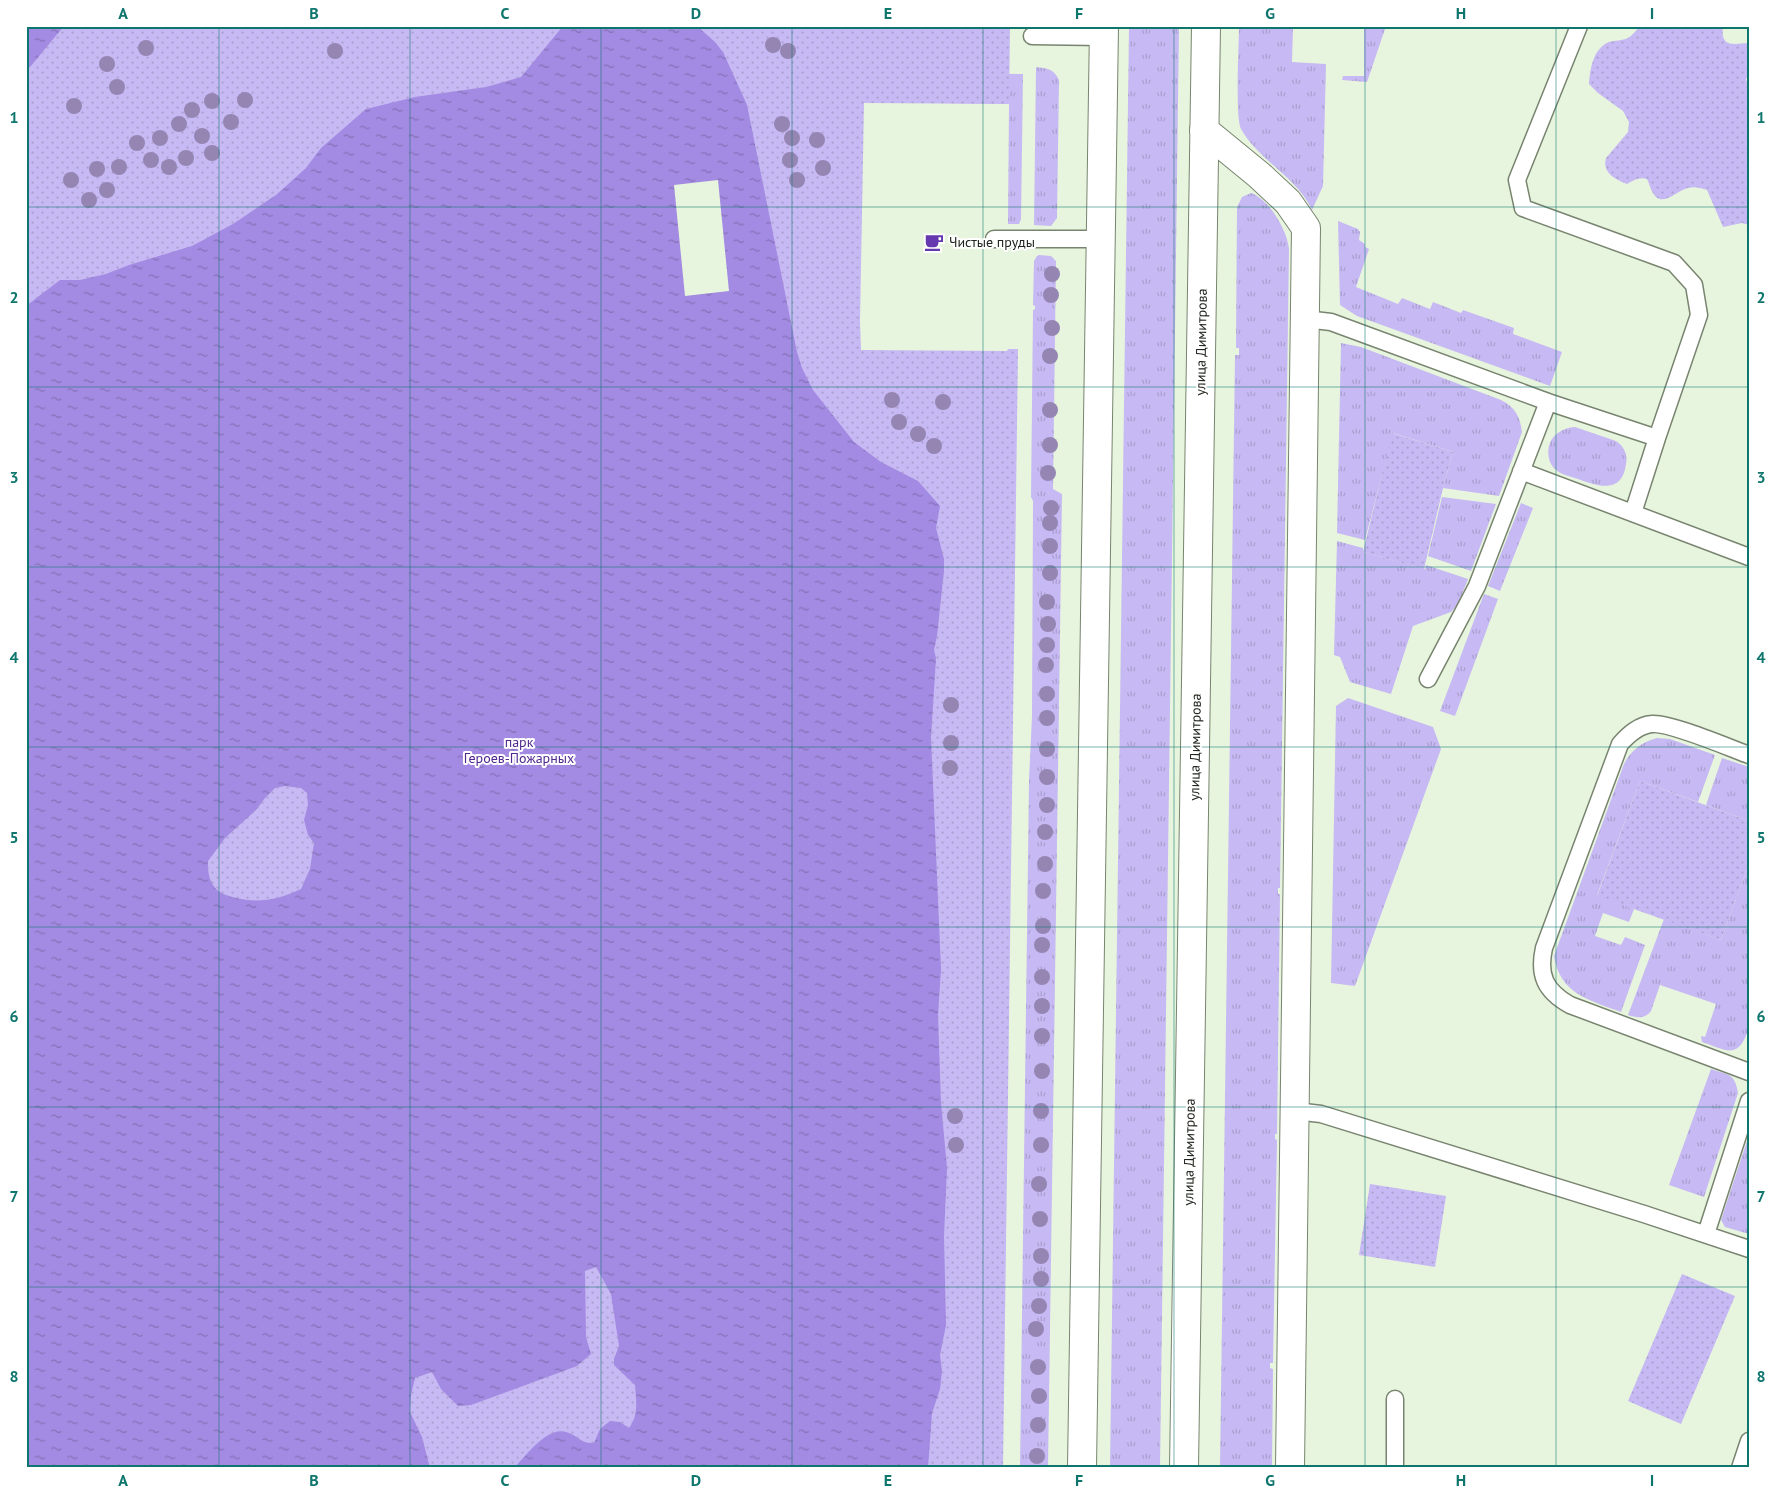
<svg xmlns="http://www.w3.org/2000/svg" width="1775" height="1494" font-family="'PT Sans',sans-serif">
  <defs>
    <pattern id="grass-tufts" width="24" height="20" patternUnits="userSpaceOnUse" patternTransform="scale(1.25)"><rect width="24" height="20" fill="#c7b9f3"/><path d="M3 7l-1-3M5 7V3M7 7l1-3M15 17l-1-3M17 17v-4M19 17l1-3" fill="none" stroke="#ab9fd0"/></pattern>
    <pattern id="park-dots" width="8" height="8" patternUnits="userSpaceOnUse" patternTransform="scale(1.25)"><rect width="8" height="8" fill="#c7b9f3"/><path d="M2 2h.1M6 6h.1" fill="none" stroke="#ab9fd0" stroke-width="1.8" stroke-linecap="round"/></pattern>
    <pattern id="water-ripples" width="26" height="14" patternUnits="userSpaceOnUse" patternTransform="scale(1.25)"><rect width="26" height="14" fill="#a38ae2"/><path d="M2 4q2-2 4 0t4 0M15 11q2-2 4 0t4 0" fill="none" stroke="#8471b7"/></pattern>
  </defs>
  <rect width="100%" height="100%" fill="#e7f5de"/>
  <path fill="url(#grass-tufts)" d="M1129 26H1179L1160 1468H1110Z
    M1239 26H1293L1292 62 1326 64 1323 186 1312 210C1296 176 1259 161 1241 129 1235 118 1239 44 1239 26Z
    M1364 26H1386L1367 82 1342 80 1343 76H1364Z
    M1036 67C1047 68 1054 69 1059 80L1057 218 1051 226 1034 225Z
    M939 73 1023 74 1021 219 1019 224H1008L1009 104 939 103Z
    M1251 193C1269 199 1287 230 1289 249L1280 888H1278V894H1280L1277 1134H1275V1139L1277 1140 1273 1363H1270V1368L1273 1369 1272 1468H1220L1235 355H1239V348H1236L1237 207 1242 197Z
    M1338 221 1358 229 1360 232 1359 240 1365 244V247L1369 249 1356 287 1398 304 1402 298 1430 309 1433 302 1461 313 1463 310 1514 328 1513 334 1562 352 1550 386 1357 316 1340 305Z
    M1039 255 1051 256 1056 261 1053 489 1062 494 1048 1468H1020L1029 780 1032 716 1033 501 1031 497 1033 310 1035 309V306L1033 305 1034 261 1037 256Z
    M1341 343 1361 347 1501 400C1515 407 1520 416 1522 432L1499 496 1443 488 1453 452 1393 433 1365 540 1337 533Z
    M1575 427 1616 441C1624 446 1628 455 1626 464 1622 495 1597 486 1578 479 1570 476 1560 475 1554 468 1549 463 1547 453 1549 446 1552 434 1563 428 1575 427Z
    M1442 497 1496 504 1471 571 1428 556Z
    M1521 503 1533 508 1500 591 1488 586Z
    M1337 541 1363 548V552L1425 569 1426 565 1468 579 1458 604 1451 612 1413 626 1391 694 1350 682 1340 657 1334 655Z
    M1484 594 1498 599 1455 716 1440 711Z
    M1348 698 1433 727 1441 749 1355 986 1331 983 1336 706Z
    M1657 738 1670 739 1715 755 1698 802 1640 781 1597 895 1634 909 1629 922 1603 913 1595 936 1621 945 1625 937 1645 945 1621 1012C1589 1000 1560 994 1554 956L1624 764C1631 750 1642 742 1657 738Z
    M1722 758 1749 767V821L1706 805Z
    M1749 864V1028C1738 1060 1728 1051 1702 1042L1701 1036 1705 1037 1716 1004 1660 985 1651 1011C1645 1019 1637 1018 1628 1015L1664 919 1721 940Z
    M1711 1069C1728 1075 1735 1073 1738 1093L1704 1197 1669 1185Z
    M1749 1135V1234L1725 1227 1721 1220Z"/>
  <path fill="url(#park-dots)" d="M26 26H1010L1009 104 864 103 860 321 861 350 1007 351 1008 349H1018L1003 1468H26Z
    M1640 26H1723C1720 48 1733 44 1749 43V74L1746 79 1749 89V225L1742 223 1723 227 1707 190C1701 188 1695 186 1688 188 1678 190 1665 205 1656 197 1651 192 1650 185 1647 179 1639 177 1634 180 1627 184 1615 179 1602 173 1606 158L1628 132 1629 122 1623 111 1598 93 1589 84C1590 70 1593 48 1609 42 1615 40 1622 41 1628 38 1633 35 1636 30 1640 26Z
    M1392 433 1453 452 1443 488 1424 569 1363 552Z
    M1640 781 1749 821V864L1721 940 1597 896Z
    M1370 1184 1446 1196 1435 1267 1359 1255Z
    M1682 1274 1735 1296 1681 1424 1628 1401Z"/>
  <path fill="url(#water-ripples)" fill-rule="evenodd" d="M26 26H64L30 67 26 68Z
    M563 26H697L715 42 723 52 747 105 797 352 802 368 813 390 854 442 881 462 918 481 940 506 936 528 944 559V571L937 636 934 650 936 658 931 737 941 969 938 1015 941 1103 947 1168 944 1236 946 1325 940 1355 942 1371 940 1389 932 1413 928 1468H514C526 1456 547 1426 566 1432 578 1435 580 1444 594 1443L600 1429 610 1421 620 1422 629 1428C639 1415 636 1400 635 1385L614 1365V1359L619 1346 611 1294 596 1267 585 1271 586 1337 591 1354 577 1366 471 1405 458 1406 441 1389 432 1372 415 1378 411 1395 410 1412 422 1437 430 1468H26V306L60 280H80L106 274 129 265 192 246 233 224 276 195 306 168 321 148 366 109 415 97 486 87 521 77ZM285 786 301 788 307 793 308 805 304 820 308 835 314 843 310 869 301 889C279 900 256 904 232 897 222 894 215 891 211 881 208 875 208 867 208 861L225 838 256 810 265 798 275 788Z"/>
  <path fill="#e7f5de" d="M718 180 729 291 685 296 674 185Z"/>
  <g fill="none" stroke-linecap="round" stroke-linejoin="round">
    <g stroke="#78846f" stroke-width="19">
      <path id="lane" d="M1032 36 1103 37
        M994 239H1100
        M1305 319 1331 322 1548 402 1657 438 1699 315 1694 285 1674 263 1523 208 1517 180 1579 26
        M1521 471 1749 557
        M1633 513 1657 438
        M1428 679 1477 586 1548 402
        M1749 755C1730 748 1669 722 1652 724 1639 725 1629 734 1620 744L1544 948C1538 975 1545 991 1570 1005L1749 1072
        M1295 1111 1321 1114 1644 1214 1749 1249
        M1706 1234 1749 1101
        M1395 1468V1399
        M1740 1468 1749 1441"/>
    </g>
    <g stroke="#78846f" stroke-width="30">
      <path id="street" d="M1204 130 1259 175 1288 202 1306 228 1290 1468"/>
    </g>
    <g stroke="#78846f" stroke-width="30">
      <path id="secondary" d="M1082 1468 1104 26
        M1184 1468 1206 26"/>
    </g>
    <use href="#lane" stroke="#fff" stroke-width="16"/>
    <use href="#street" stroke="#fff" stroke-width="28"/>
    <use href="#secondary" stroke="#fff" stroke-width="28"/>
  </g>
  <g fill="#9485b3">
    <circle cx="773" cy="45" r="8"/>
    <circle cx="146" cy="48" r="8"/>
    <circle cx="335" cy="51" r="8"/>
    <circle cx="788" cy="51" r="8"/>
    <circle cx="107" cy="64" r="8"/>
    <circle cx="117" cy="87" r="8"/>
    <circle cx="245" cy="100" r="8"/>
    <circle cx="212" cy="101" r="8"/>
    <circle cx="74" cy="106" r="8"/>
    <circle cx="192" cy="110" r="8"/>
    <circle cx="231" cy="122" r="8"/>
    <circle cx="179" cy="124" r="8"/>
    <circle cx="782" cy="124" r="8"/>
    <circle cx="202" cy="136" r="8"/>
    <circle cx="160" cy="138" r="8"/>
    <circle cx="792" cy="138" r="8"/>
    <circle cx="817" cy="140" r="8"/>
    <circle cx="137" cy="143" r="8"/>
    <circle cx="212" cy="153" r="8"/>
    <circle cx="186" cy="158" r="8"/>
    <circle cx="151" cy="160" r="8"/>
    <circle cx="790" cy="160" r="8"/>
    <circle cx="119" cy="167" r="8"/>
    <circle cx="169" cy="167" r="8"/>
    <circle cx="823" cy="168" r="8"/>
    <circle cx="97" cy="169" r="8"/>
    <circle cx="71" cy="180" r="8"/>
    <circle cx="797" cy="180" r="8"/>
    <circle cx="107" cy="190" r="8"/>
    <circle cx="89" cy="200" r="8"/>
    <circle cx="1052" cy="274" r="8"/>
    <circle cx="1051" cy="295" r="8"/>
    <circle cx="1052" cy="328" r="8"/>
    <circle cx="1050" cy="356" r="8"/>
    <circle cx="892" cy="400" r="8"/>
    <circle cx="943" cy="402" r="8"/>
    <circle cx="1050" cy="410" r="8"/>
    <circle cx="899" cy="422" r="8"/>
    <circle cx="918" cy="434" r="8"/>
    <circle cx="1050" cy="445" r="8"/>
    <circle cx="934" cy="446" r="8"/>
    <circle cx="1048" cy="473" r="8"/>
    <circle cx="1051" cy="508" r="8"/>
    <circle cx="1050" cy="523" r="8"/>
    <circle cx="1050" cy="546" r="8"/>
    <circle cx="1050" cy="573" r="8"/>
    <circle cx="1047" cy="602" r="8"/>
    <circle cx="1048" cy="624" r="8"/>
    <circle cx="1047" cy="645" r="8"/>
    <circle cx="1046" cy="665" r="8"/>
    <circle cx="1047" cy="694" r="8"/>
    <circle cx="951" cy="705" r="8"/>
    <circle cx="1047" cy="718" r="8"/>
    <circle cx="951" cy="743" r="8"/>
    <circle cx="1047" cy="749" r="8"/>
    <circle cx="950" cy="768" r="8"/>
    <circle cx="1047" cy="777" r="8"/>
    <circle cx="1047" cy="805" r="8"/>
    <circle cx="1045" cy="832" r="8"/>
    <circle cx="1045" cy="864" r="8"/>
    <circle cx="1043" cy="891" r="8"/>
    <circle cx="1043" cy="926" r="8"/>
    <circle cx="1042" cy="945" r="8"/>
    <circle cx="1042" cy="977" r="8"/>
    <circle cx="1042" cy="1006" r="8"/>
    <circle cx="1042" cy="1036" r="8"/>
    <circle cx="1042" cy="1071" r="8"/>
    <circle cx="1041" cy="1111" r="8"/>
    <circle cx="955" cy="1116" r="8"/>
    <circle cx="956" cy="1145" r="8"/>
    <circle cx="1041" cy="1145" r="8"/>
    <circle cx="1039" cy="1184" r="8"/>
    <circle cx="1040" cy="1219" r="8"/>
    <circle cx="1041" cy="1256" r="8"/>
    <circle cx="1041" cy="1279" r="8"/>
    <circle cx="1039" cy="1306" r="8"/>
    <circle cx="1036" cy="1329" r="8"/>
    <circle cx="1038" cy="1367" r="8"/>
    <circle cx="1039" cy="1396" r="8"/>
    <circle cx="1038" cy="1425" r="8"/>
    <circle cx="1037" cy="1456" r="8"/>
  </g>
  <path fill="none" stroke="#0f766e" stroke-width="1" stroke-opacity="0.55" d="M219 26V1468M410 26V1468M601 26V1468M792 26V1468M983 26V1468M1174 26V1468M1365 26V1468M1556 26V1468M26 207H1749M26 387H1749M26 567H1749M26 747H1749M26 927H1749M26 1107H1749M26 1287H1749"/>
  <defs>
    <g id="cafe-bare" transform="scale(1.5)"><path d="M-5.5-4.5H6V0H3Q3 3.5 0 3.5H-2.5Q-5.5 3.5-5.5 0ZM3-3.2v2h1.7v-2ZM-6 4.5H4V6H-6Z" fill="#6538b0" stroke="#fff" stroke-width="2.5" paint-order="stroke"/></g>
  </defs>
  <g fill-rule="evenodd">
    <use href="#cafe-bare" x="934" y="242"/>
  </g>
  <g text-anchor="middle" stroke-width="4" stroke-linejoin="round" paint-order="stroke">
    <g font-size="14" fill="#20251d" stroke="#fff" text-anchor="start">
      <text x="949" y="247">Чистые пруды</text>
    </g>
    <g font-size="14" fill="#20251d" stroke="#fff">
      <text transform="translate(1201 342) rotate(-89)" y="5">улица Димитрова</text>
      <text transform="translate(1195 747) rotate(-89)" y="5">улица Димитрова</text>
      <text transform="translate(1189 1152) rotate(-89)" y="5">улица Димитрова</text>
    </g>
    <g font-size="14" fill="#50298f" stroke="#fff">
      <text x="519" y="747">парк<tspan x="519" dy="16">Героев-Пожарных</tspan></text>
    </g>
  </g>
  <rect width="1775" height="1494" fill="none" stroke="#ffffff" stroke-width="55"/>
  <rect x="28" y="28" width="1720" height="1438" fill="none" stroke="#0f766e" stroke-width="2"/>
  <g font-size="16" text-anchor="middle" font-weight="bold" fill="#0f766e">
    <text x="123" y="19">A</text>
    <text x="314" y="19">B</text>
    <text x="505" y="19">C</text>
    <text x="696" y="19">D</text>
    <text x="888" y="19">E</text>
    <text x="1079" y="19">F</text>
    <text x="1270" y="19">G</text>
    <text x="1461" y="19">H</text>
    <text x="1652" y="19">I</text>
    <text x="14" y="123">1</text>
    <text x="1761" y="123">1</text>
    <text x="14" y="303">2</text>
    <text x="1761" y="303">2</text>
    <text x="14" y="483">3</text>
    <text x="1761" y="483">3</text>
    <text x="14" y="663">4</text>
    <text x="1761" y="663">4</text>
    <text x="14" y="843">5</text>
    <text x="1761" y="843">5</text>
    <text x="14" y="1022">6</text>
    <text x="1761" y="1022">6</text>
    <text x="14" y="1202">7</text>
    <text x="1761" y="1202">7</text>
    <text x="14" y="1382">8</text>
    <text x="1761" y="1382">8</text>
    <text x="123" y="1486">A</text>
    <text x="314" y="1486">B</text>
    <text x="505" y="1486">C</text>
    <text x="696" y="1486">D</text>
    <text x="888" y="1486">E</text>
    <text x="1079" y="1486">F</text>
    <text x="1270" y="1486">G</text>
    <text x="1461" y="1486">H</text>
    <text x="1652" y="1486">I</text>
  </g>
</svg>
